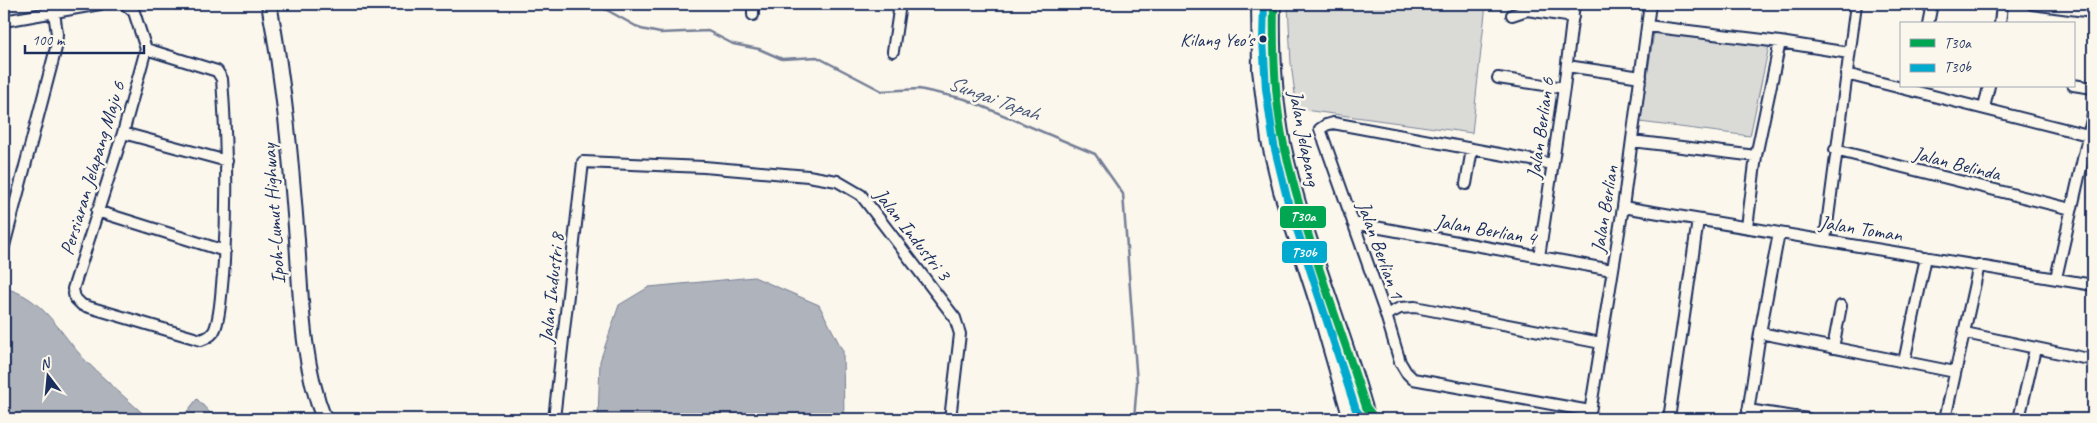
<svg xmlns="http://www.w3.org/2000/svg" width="2097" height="423" font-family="Caveat,sans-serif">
  <rect width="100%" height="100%" fill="#fbf7ec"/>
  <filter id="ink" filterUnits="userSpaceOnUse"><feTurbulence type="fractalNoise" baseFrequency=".02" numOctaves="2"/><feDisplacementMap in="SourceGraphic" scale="10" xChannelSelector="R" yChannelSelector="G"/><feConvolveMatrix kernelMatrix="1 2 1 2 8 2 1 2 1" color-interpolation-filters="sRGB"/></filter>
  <g filter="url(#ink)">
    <path fill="#dadad7" stroke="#7a849a" d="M1288 4H1486L1472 133 1297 109 1291 64Z
      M1654 32 1769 46 1750 136 1640 122Z"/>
    <path fill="#afb3bb" stroke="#747e96" d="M754 277 819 305 843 351 844 419H598L600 361 619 305 649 287Z
      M4 288C44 297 60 334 86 361 106 381 128 400 149 419H4Z
      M197 399 216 419H181Z"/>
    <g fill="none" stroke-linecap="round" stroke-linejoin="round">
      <path stroke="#747e96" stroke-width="2.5" d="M596 4 641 29 660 33 708 31 733 44 759 49 782 59 817 57 882 91 919 89 965 99 1095 154 1123 194 1137 383 1134 419
        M4 7 17 4"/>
      <g stroke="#1b2f5e" stroke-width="14">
        <path id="minor" d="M125 4 134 12 146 49 123 133 73 289 75 298 82 305 201 340C207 338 213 335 215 329 221 314 221 291 223 275 228 210 227 145 222 79L217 71 146 49
          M753 4V15
          M2032 4 2093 12
          M1512 15 1527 10 1573 17
          M4 21 100 4
          M1928 24 1932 4
          M2000 24 2002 4
          M1647 26 1780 42 1849 53
          M893 51 900 4
          M1567 66 1641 77
          M1846 74 2088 135
          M1498 78 1564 88
          M2073 85 2093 88
          M1984 108 1989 86
          M123 133 227 161
          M1632 141 1756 156
          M1835 150 2071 209
          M1553 164 1333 123 1326 125 1320 129 1386 315 1400 362 1406 372 1413 379 1590 411
          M1466 184 1472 149
          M1623 207 2093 285
          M97 211 225 251
          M1353 223 1612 270
          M1747 227 1756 156 1780 42
          M1825 240 1856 4
          M4 246 56 48 57 34 54 12
          M1539 257 1564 88 1574 4
          M2056 278 2093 115
          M1386 315 1400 308 1415 307 1601 343
          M1760 333 1955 372
          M1965 333 2093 360
          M1833 348 1841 306
          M1904 362 1926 257
          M1748 410 1808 419
          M554 419 583 162 704 167 808 176 837 181 861 195 955 318 960 334 950 419
          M1589 419 1623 207 1650 4
          M1669 419 1698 220
          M1747 419 1760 333 1779 233
          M1945 419 1979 265
          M2019 419 2035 349"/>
      </g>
      <g stroke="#1b2f5e" stroke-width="16">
        <path id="major" d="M1258 4 1259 70 1268 141 1280 191 1317 305 1350 419
          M1274 4C1273 51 1275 98 1284 144 1304 238 1344 327 1369 419"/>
      </g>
      <g stroke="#1b2f5e" stroke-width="18">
        <path id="highway" d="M269 4C284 82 291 161 297 240 301 300 302 363 324 419"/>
      </g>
      <use href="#minor" stroke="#fbf7ec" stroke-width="10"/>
      <use href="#major" stroke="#fbf7ec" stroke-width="12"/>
      <use href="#highway" stroke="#fbf7ec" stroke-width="14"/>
      <g stroke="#fbf7ec" stroke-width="11">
        <path id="bus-1" d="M1274 4C1273 51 1274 99 1284 145 1304 234 1338 320 1366 407L1375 419"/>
      </g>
      <g stroke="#fbf7ec" stroke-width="11">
        <path id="bus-2" d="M1264 4 1263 39 1266 89 1274 145 1288 202 1356 410 1363 419"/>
      </g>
      <use href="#bus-1" stroke="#00a651" stroke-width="8"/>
      <use href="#bus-2" stroke="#00a9ce" stroke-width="8"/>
    </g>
  </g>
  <circle fill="#1b2f5e" stroke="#fbf7ec" stroke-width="2" cx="1263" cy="39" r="4.5"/>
  <g text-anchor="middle" stroke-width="5" stroke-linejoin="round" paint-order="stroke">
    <g font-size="19" fill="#1b2f5e" stroke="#fbf7ec" text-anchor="end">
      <text x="1254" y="46">Kilang Yeo's</text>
    </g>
    <g font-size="20" fill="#1b2f5e" stroke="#fbf7ec">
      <text transform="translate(1540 128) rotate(-82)" y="7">Jalan Berlian 6</text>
      <text transform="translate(1305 138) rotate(79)" y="7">Jalan Jelapang</text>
      <text transform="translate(1957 163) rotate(14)" y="7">Jalan Belinda</text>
      <text transform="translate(92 168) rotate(-73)" y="7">Persiaran Jelapang Maju 6</text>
      <text transform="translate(1604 209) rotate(-81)" y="7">Jalan Berlian</text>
      <text transform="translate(273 214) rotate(-94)" y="7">Ipoh-Lumut Highway</text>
      <text transform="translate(1861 228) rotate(9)" y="7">Jalan Toman</text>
      <text transform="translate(1486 229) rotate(10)" y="7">Jalan Berlian 4</text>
      <text transform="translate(913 234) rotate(52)" y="7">Jalan Industri 3</text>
      <text transform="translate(1381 250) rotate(70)" y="7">Jalan Berlian 1</text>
      <text transform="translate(551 288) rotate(-84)" y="7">Jalan Industri 8</text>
    </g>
    <g font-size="21" font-style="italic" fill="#47577a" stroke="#fbf7ec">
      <text transform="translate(994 98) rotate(20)" y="7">Sungai Tapah</text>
    </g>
  </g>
  <g stroke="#fbf7ec" stroke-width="2">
    <rect x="1279" y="205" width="48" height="24" rx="5" fill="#00a651"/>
    <rect x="1281" y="240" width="47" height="24" rx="5" fill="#00a9ce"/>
  </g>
  <g font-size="14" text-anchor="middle" font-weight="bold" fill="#fff">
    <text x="1303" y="221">T30a</text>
    <text x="1304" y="257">T30b</text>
  </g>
  <rect width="2097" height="423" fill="none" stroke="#fbf7ec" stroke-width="20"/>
  <rect x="10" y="10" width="2077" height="403" fill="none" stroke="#1b2f5e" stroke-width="2" filter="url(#ink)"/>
  <rect x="1900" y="22" width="175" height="65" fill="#fbf7ec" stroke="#a1a7b3"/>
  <rect x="1910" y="39" width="25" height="8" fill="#00a651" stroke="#a1a7b3"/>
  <text x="1944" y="48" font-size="15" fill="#1b2f5e">T30a</text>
  <rect x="1910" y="64" width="25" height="8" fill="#00a9ce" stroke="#a1a7b3"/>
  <text x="1944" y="72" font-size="15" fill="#1b2f5e">T30b</text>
  <g transform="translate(48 376) rotate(344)" stroke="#fbf7ec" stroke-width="4" paint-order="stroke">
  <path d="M0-4L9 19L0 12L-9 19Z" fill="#1b2f5e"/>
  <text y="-8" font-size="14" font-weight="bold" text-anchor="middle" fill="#1b2f5e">N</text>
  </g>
  <path d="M25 45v8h119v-8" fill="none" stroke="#1b2f5e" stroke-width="2.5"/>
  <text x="32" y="45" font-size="15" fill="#1b2f5e" stroke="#fbf7ec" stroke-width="4" paint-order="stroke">100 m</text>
</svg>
